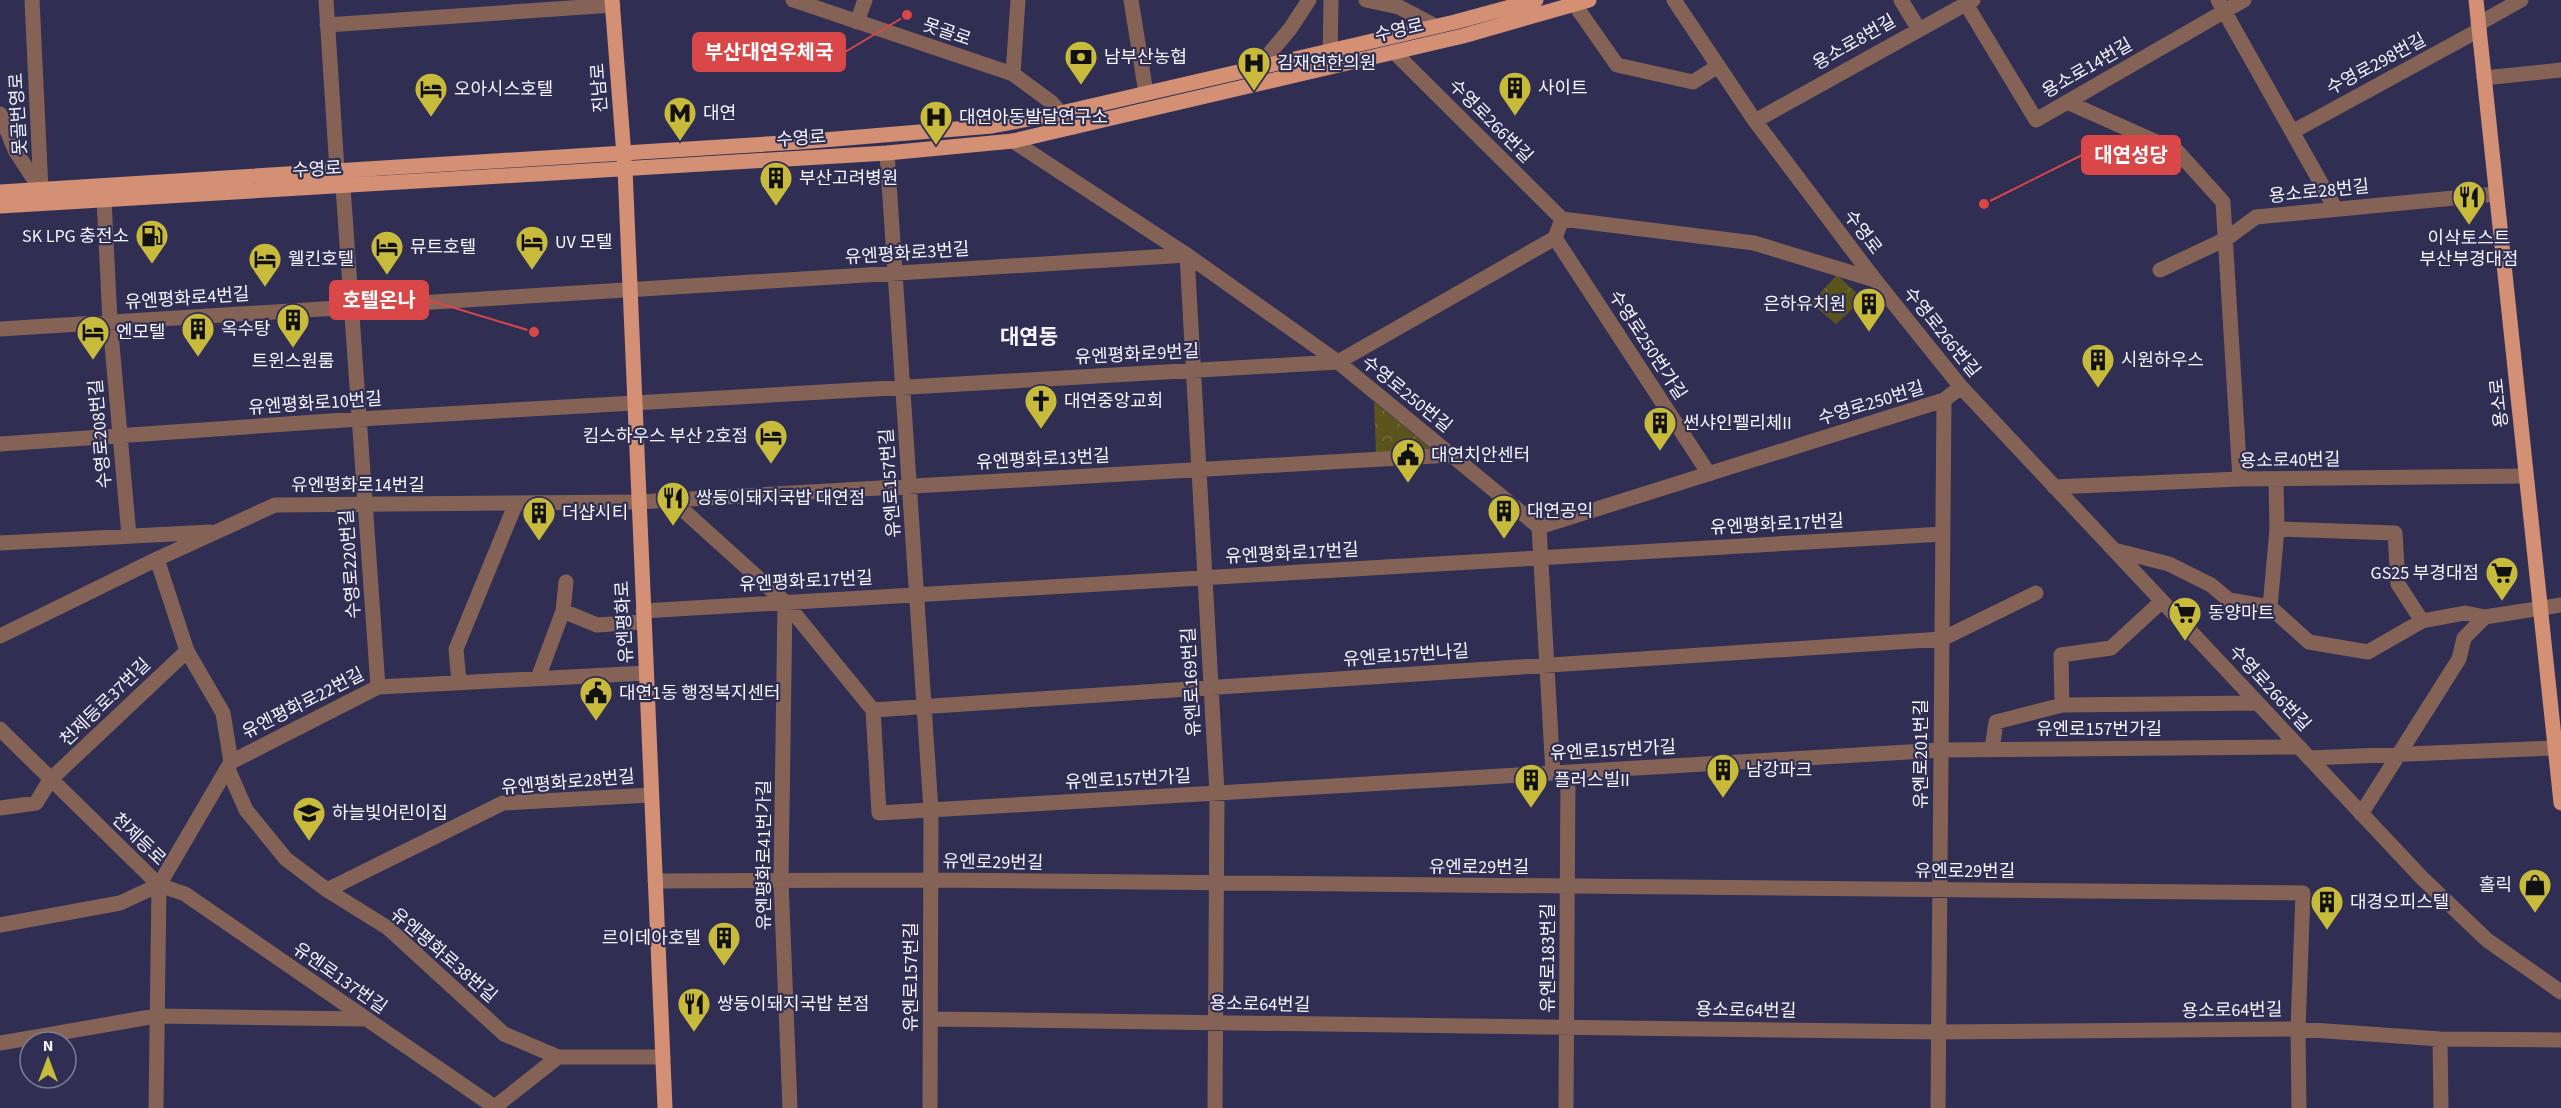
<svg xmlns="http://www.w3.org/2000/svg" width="2561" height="1108" font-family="'Source Sans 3','Noto Sans KR',sans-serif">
  <defs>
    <pattern id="park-crowns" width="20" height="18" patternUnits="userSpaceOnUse" patternTransform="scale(1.5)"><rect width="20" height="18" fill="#5b551d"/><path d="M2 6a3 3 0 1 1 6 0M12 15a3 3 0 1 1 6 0" fill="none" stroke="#736e3f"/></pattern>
  </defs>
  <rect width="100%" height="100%" fill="#302f53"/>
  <path fill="url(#park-crowns)" d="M1837 275 1863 299 1836 324 1811 303Z
    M1374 402 1434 451 1376 453Z"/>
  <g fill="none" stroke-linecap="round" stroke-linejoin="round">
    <path stroke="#846356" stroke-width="15" d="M32 0 41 190
      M326 0 337 170
      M793 0 1013 74 1051 102 1073 127
      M1131 0 1146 93
      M1366 0 1399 7 1435 26
      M1674 0 1755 121 1875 280 1961 387 2422 878 2487 940 2561 992
      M1901 0 1918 28
      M2218 0 2335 208
      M1966 4 2036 120 2244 0
      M1575 5 1617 65 1693 82 1718 66
      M857 22 865 0
      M2478 24 2521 0
      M327 25 613 5
      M1394 52 1562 219 1754 243 1875 280
      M1330 63 1331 0
      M1259 66 1290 29 1309 0
      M1013 74 1018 0
      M2484 78 2561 70
      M2067 102 2177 151 2223 202 2240 479
      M0 114 16 152 41 190
      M1755 121 1973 0
      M2292 132 2479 30
      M1013 141 1187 255 1338 362 1539 527
      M887 153 931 810 930 1108
      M343 187 378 687
      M104 199 110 322 129 536
      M1555 238 1709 474
      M2160 270 2226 239 2256 217 2496 194
      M0 329 1187 255 1217 793 1215 1108
      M0 444 359 419 1338 362 1555 238 1562 219
      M2054 487 2240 479 2526 476
      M672 500 785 602 873 710 879 813 1941 750 2298 747
      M1539 527 1944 400 1961 387
      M1539 527 1553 773
      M2277 529 2395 533 2398 584 2422 621
      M0 543 210 532
      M2114 550 2169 564 2211 585 2229 600 2270 607 2309 642 2368 652 2422 621 2465 613 2485 617 2561 605
      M157 559 187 651 223 713 231 762 228 769 246 810 286 859 327 890 388 928 504 1034 558 1057H663
      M785 602 781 881 790 1108
      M2270 607 2277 529 2276 479
      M563 611 597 625 643 622
      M643 611 1943 534
      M0 636 157 559 275 505 638 502 1451 455
      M538 678 563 611 566 582
      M459 682 456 649 516 503
      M2062 705 2061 655 2111 648 2162 601
      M873 710 1942 639 2036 593
      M0 729 159 885 185 894 496 1108
      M1992 749 1996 722 2062 705 2257 703
      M2309 758 2555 748
      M0 808 36 803 50 780 187 651
      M2361 814 2459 659 2464 638 2485 617
      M655 881 931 880 2303 893 2298 1029 2299 1108
      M327 890 503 803 651 795
      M0 925 120 903 159 885
      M931 1019 1939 1032 2298 1029 2440 1039 2561 1040
      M2440 1039 2441 1108
      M0 1043 156 1016 365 1019
      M496 1106 558 1057
      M156 1108 159 885 231 762 378 687 646 673
      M1566 1108 1568 772
      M1938 1108 1944 400"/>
    <path stroke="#d39075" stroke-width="15" d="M612 0 625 169 665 1108
      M2476 0 2561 803
      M0 192 799 142 992 126 1061 113 1455 22 1536 0
      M0 206 887 153 1013 141 1463 36 1589 0"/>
  </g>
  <defs>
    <g id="bank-pin" transform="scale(1.725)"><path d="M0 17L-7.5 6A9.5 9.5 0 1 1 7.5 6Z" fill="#c8bb3b" stroke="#302f53"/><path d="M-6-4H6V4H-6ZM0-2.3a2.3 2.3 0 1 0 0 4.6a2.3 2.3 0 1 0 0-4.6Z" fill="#111"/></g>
    <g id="hospital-pin" transform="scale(1.725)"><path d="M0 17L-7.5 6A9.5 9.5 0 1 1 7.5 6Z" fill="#c8bb3b" stroke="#302f53"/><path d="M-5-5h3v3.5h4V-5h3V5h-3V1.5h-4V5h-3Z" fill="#111"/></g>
    <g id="building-pin" transform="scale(1.725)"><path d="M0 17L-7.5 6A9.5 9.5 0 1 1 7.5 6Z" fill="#c8bb3b" stroke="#302f53"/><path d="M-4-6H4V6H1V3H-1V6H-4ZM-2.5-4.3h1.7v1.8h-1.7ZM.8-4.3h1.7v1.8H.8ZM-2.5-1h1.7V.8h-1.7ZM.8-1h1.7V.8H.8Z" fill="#111"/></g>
    <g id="hotel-pin" transform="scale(1.725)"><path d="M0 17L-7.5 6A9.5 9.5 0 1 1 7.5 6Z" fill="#c8bb3b" stroke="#302f53"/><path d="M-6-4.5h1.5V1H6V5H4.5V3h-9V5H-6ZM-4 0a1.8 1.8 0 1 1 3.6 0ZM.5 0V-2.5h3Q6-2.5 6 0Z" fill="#111"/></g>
    <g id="metro-pin" transform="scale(1.725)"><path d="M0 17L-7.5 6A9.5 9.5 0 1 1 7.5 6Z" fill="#c8bb3b" stroke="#302f53"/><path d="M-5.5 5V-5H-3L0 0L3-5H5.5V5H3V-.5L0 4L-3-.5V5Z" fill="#111"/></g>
    <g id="restaurant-pin" transform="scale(1.725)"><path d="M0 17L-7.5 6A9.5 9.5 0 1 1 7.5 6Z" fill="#c8bb3b" stroke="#302f53"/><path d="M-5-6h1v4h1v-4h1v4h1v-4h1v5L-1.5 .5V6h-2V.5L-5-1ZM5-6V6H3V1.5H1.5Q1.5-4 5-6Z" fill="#111"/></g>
    <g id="fuel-pin" transform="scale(1.725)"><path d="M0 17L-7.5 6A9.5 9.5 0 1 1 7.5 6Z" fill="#c8bb3b" stroke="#302f53"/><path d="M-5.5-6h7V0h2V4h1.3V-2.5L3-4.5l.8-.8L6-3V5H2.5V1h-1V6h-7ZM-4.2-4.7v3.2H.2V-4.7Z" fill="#111"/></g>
    <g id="church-pin" transform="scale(1.725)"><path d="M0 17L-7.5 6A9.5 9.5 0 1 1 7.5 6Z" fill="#c8bb3b" stroke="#302f53"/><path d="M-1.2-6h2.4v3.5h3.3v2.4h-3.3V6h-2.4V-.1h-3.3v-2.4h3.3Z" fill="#111"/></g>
    <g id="civic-pin" transform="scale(1.725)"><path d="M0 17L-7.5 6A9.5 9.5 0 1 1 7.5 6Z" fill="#c8bb3b" stroke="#302f53"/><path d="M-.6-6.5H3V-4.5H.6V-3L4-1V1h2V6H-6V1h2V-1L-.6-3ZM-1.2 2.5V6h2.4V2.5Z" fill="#111"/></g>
    <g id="supermarket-pin" transform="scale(1.725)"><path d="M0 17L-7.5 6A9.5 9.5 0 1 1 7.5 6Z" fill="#c8bb3b" stroke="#302f53"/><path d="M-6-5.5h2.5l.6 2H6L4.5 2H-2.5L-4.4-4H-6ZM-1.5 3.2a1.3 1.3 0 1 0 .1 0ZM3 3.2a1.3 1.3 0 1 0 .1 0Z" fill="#111"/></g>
    <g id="school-pin" transform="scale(1.725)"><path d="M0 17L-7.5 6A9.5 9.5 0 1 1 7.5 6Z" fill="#c8bb3b" stroke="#302f53"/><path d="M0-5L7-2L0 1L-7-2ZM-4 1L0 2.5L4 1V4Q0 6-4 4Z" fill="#111"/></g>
    <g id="shop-pin" transform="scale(1.725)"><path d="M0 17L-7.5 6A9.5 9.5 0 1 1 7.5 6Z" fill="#c8bb3b" stroke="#302f53"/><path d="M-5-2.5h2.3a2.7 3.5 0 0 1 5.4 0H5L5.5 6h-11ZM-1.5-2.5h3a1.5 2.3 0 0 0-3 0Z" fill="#111"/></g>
  </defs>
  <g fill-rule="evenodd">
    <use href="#bank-pin" x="1081" y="57"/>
    <use href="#hospital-pin" x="1254" y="63"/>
    <use href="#building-pin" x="1515" y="88"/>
    <use href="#hotel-pin" x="431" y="89"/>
    <use href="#metro-pin" x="680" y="113"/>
    <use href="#hospital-pin" x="936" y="117"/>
    <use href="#building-pin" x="776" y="178"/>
    <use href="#restaurant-pin" x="2469" y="197"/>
    <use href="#fuel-pin" x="152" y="236"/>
    <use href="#hotel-pin" x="532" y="242"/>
    <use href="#hotel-pin" x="387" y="247"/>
    <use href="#hotel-pin" x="265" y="259"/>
    <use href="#building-pin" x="1869" y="304"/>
    <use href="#building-pin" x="293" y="320"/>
    <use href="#building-pin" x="198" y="329"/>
    <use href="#hotel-pin" x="93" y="332"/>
    <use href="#building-pin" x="2098" y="360"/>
    <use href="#church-pin" x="1041" y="401"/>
    <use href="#building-pin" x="1660" y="423"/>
    <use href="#hotel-pin" x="771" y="436"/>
    <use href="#civic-pin" x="1408" y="455"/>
    <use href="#restaurant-pin" x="673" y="498"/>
    <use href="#building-pin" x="1504" y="511"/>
    <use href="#building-pin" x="539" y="513"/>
    <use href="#supermarket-pin" x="2502" y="573"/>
    <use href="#supermarket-pin" x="2185" y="613"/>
    <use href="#civic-pin" x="596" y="693"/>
    <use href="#building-pin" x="1723" y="770"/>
    <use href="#building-pin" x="1531" y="780"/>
    <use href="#school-pin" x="309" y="813"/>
    <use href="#shop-pin" x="2535" y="885"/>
    <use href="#building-pin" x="2327" y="902"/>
    <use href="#building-pin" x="724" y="938"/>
    <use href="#restaurant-pin" x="694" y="1004"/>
  </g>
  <g text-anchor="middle" stroke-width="4.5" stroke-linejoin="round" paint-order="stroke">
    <g font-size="18" fill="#f3f4fe" stroke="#302f53">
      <text transform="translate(1399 30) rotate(-13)" y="6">수영로</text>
      <text transform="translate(947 32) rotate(19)" y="6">못골로</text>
      <text transform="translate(1854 42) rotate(-30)" y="6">용소로8번길</text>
      <text transform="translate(2376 64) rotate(-28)" y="6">수영로298번길</text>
      <text transform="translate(2087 68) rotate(-30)" y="6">용소로14번길</text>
      <text transform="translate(599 88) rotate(-94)" y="6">진남로</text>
      <text transform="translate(18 114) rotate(-93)" y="6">못골번영로</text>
      <text transform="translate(1491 121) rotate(45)" y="6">수영로266번길</text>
      <text transform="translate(801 138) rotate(-4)" y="6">수영로</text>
      <text transform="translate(317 169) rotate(-3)" y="6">수영로</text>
      <text transform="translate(2319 191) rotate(-6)" y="6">용소로28번길</text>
      <text transform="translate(1863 232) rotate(53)" y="6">수영로</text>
      <text transform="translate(907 253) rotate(-4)" y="6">유엔평화로3번길</text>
      <text transform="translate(187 298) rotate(-4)" y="6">유엔평화로4번길</text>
      <text transform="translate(1942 332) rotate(51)" y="6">수영로266번길</text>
      <text transform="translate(1648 345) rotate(57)" y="6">수영로250번가길</text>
      <text transform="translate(1137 354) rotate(-3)" y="6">유엔평화로9번길</text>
      <text transform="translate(1407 394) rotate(39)" y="6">수영로250번길</text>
      <text transform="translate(315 403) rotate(-4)" y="6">유엔평화로10번길</text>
      <text transform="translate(1871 403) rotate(-17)" y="6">수영로250번길</text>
      <text transform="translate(2499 403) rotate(-96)" y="6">용소로</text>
      <text transform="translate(100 434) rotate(-95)" y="6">수영로208번길</text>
      <text transform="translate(1043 459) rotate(-3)" y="6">유엔평화로13번길</text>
      <text transform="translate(2290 460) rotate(-1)" y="6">용소로40번길</text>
      <text transform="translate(890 483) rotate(-94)" y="6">유엔로157번길</text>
      <text x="358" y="491">유엔평화로14번길</text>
      <text transform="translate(1777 524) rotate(-3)" y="6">유엔평화로17번길</text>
      <text transform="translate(1292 553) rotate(-3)" y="6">유엔평화로17번길</text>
      <text transform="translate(350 564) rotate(-94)" y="6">수영로220번길</text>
      <text transform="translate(806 581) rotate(-3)" y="6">유엔평화로17번길</text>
      <text transform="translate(624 622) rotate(-93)" y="6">유엔평화로</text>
      <text transform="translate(1406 655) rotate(-4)" y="6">유엔로157번나길</text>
      <text transform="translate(1191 682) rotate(-93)" y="6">유엔로169번길</text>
      <text transform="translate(2270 688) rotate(47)" y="6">수영로266번길</text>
      <text transform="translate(105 702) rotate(-44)" y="6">천제등로37번길</text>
      <text transform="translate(303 703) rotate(-27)" y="6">유엔평화로22번길</text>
      <text x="2099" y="735">유엔로157번가길</text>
      <text transform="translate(1613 750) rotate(-3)" y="6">유엔로157번가길</text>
      <text transform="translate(1921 754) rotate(-90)" y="6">유엔로201번길</text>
      <text transform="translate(1128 779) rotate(-3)" y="6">유엔로157번가길</text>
      <text transform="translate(568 782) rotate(-5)" y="6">유엔평화로28번길</text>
      <text transform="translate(139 839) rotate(44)" y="6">천제등로</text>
      <text transform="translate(764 855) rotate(-90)" y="6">유엔평화로41번가길</text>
      <text transform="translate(993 862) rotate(1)" y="6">유엔로29번길</text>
      <text x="1479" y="873">유엔로29번길</text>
      <text x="1965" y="877">유엔로29번길</text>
      <text transform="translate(444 955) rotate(41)" y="6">유엔평화로38번길</text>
      <text transform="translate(1548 958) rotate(-90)" y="6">유엔로183번길</text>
      <text transform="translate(911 977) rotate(-90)" y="6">유엔로157번길</text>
      <text transform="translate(340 978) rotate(35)" y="6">유엔로137번길</text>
      <text transform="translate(1260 1004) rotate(1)" y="6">용소로64번길</text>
      <text transform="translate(1746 1010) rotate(1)" y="6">용소로64번길</text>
      <text transform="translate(2232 1010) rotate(-1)" y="6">용소로64번길</text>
    </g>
    <g font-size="18" fill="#f3f4fe" stroke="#302f53" text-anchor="start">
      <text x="1104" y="63">남부산농협</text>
      <text x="1277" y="69">김재연한의원</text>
      <text x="1538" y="94">사이트</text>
      <text x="454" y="95">오아시스호텔</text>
      <text x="703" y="119">대연</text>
      <text x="959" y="123">대연아동발달연구소</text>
      <text x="799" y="184">부산고려병원</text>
      <text x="129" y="242" text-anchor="end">SK LPG 충전소</text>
      <text x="2469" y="244" text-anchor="middle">이삭토스트<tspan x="2469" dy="21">부산부경대점</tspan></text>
      <text x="555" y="248">UV 모텔</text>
      <text x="410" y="253">뮤트호텔</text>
      <text x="288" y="265">웰킨호텔</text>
      <text x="1846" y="310" text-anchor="end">은하유치원</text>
      <text x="221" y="335">옥수탕</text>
      <text x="116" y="338">엔모텔</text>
      <text x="2121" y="366">시원하우스</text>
      <text x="293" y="367" text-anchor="middle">트윈스원룸</text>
      <text x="1064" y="407">대연중앙교회</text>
      <text x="1683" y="429">썬샤인펠리체II</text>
      <text x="748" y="442" text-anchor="end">킴스하우스 부산 2호점</text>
      <text x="1431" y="461">대연치안센터</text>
      <text x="696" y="504">쌍둥이돼지국밥 대연점</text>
      <text x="1527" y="517">대연공익</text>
      <text x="562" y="519">더샵시티</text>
      <text x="2479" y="579" text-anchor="end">GS25 부경대점</text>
      <text x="2208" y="619">동양마트</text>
      <text x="619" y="699">대연1동 행정복지센터</text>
      <text x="1746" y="776">남강파크</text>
      <text x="1554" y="786">플러스빌II</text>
      <text x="332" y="819">하늘빛어린이집</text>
      <text x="2512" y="891" text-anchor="end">홀릭</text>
      <text x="2350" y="908">대경오피스텔</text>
      <text x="701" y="944" text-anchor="end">르이데아호텔</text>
      <text x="717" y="1010">쌍둥이돼지국밥 본점</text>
    </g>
    <g font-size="21" font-weight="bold" fill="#f3f4fe" stroke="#302f53">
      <text x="1029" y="344">대연동</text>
    </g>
  </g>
  <path fill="none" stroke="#da4748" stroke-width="2" d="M907 15L845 52M1984 204L2082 155M534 332L428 300"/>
  <g fill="#da4748" stroke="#302f53" stroke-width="2">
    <circle cx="907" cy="15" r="6"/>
    <circle cx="1984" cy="204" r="6"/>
    <circle cx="534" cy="332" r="6"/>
  </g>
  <g fill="#da4748" stroke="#da4748" stroke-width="2">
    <rect x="693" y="33" width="152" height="38" rx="6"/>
    <rect x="2082" y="136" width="98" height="38" rx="6"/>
    <rect x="330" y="281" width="98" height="38" rx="6"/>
  </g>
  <g font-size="20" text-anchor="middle" font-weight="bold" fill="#fff">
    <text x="769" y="59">부산대연우체국</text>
    <text x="2131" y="162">대연성당</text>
    <text x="379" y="307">호텔온나</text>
  </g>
  <g transform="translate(48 1060)"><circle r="28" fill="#302f53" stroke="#7e7e97" stroke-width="1.5"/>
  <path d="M0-4.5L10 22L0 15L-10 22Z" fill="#c8bb3b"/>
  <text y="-9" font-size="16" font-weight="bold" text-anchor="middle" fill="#f3f4fe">N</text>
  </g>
</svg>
